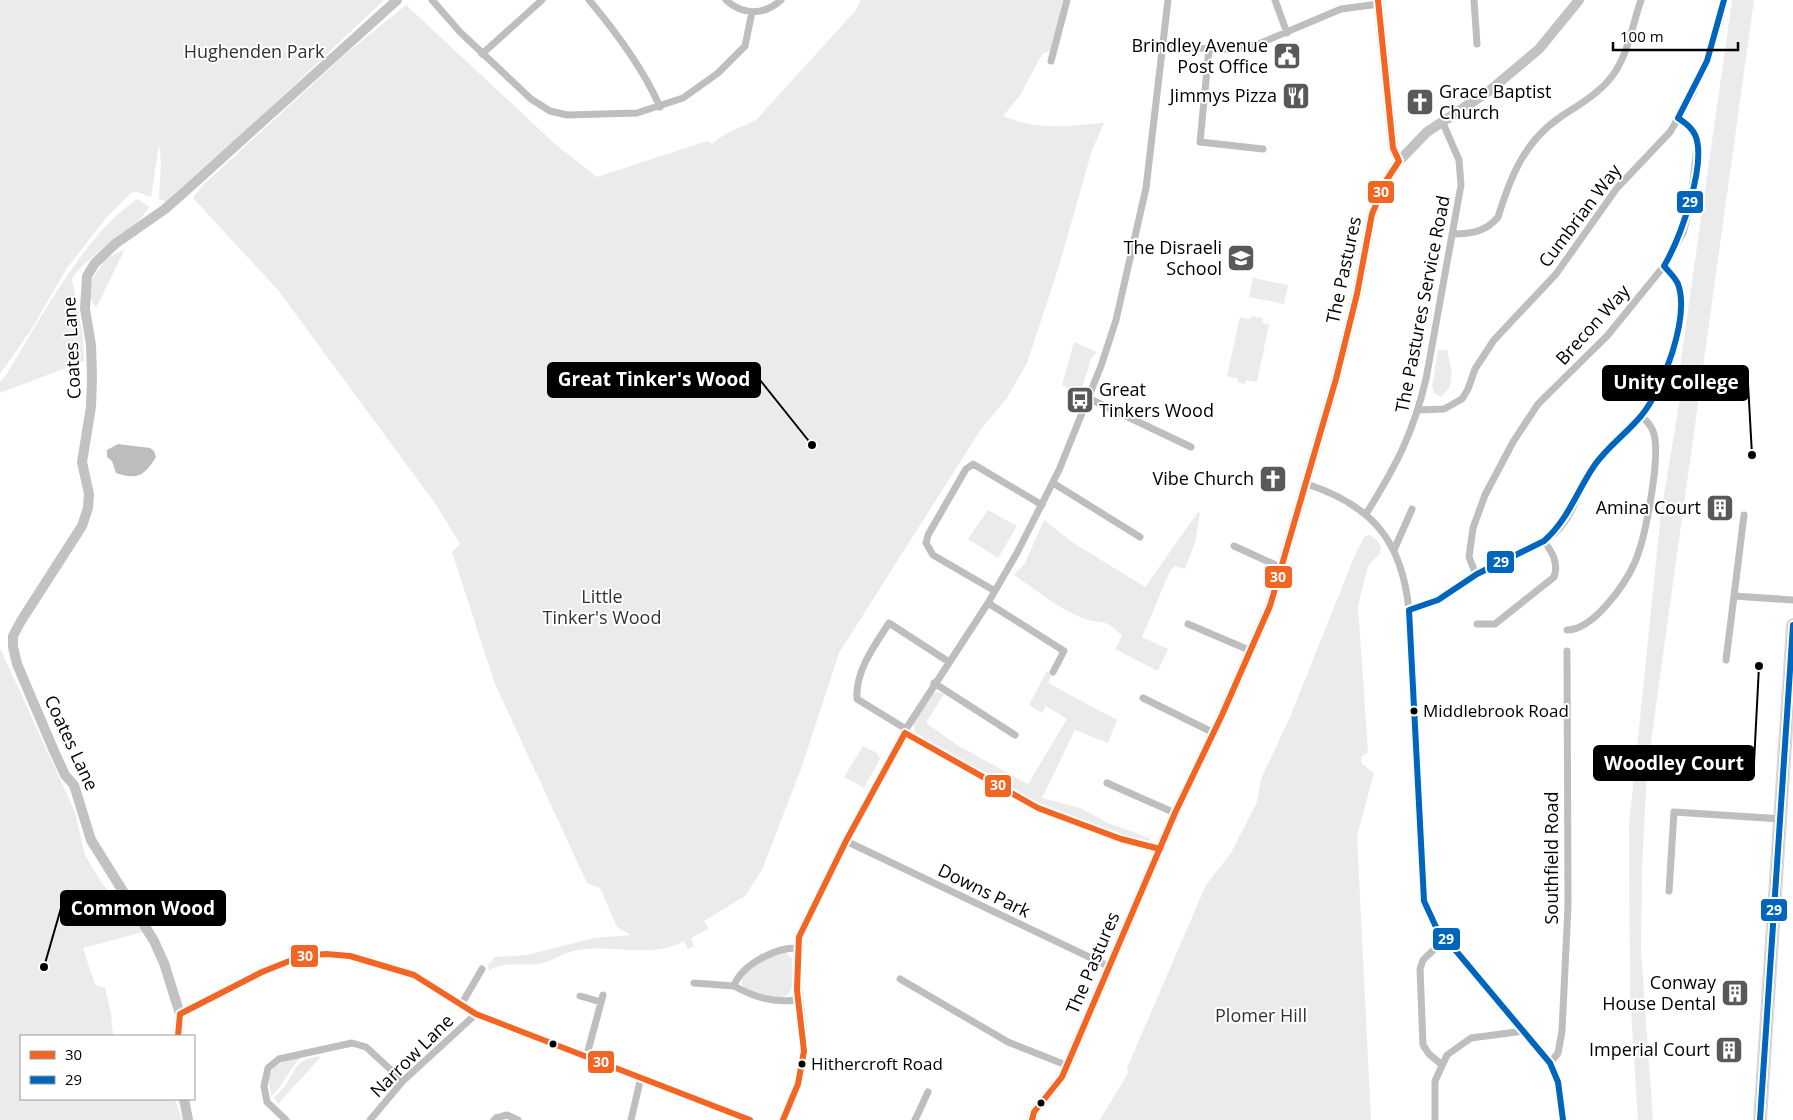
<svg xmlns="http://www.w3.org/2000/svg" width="1793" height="1120" font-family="'Open Sans',sans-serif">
  <rect width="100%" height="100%" fill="#fff"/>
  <path fill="#ebebeb" d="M0 0H384L270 108 165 202 159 198 161 163 159 144 151 197 138 192 131 193 107 217 67 268 31 330 0 374Z
    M861 0H1063L1051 51 1042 54 1021 94 1003 116C1038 131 1067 126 1104 123L1092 150 1059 266 1027 363 1007 398 981 429 839 653 802 766 762 870 745 896 704 921 709 929 691 938 694 946 688 949 684 941C650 959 613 944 578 950 564 952 552 962 538 964 523 966 502 961 489 971L488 964 492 962 494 957 527 955 594 938 631 935 617 927 600 888 587 883 495 684 452 552 460 544 437 506 278 290 193 198 202 186 349 51 406 5 554 143 597 177 707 141 712 144 725 134 756 120 856 10Z
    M1732 0H1754L1647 770 1642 867 1641 950 1653 1120H1638L1630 993 1629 826 1661 513 1683 380 1678 381Z
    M138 199 149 207C130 238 93 247 72 279L83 337 84 361 0 393V382L6 375C40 321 84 233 138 199Z
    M125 249 96 308 89 296 93 278 106 258Z
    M1253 278 1288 285 1284 304 1249 297Z
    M1251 316 1263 318 1262 323 1269 324 1257 382 1246 380 1245 384 1238 382V379L1227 376 1240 317 1250 319Z
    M1074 342 1097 352 1091 359 1080 394 1062 385Z
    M1438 350H1447C1451 369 1457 383 1441 397L1434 393 1432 386Z
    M988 510 1017 526 998 558 968 539Z
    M1198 512 1200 513 1195 543 1185 569 1175 566 1170 571 1142 637 1168 649 1158 671 1115 649 1122 636C1105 618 1105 625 1085 619 1060 610 1036 590 1014 575L1025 563 1044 520 1072 542 1145 587Z
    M1369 534 1377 540 1381 547 1380 553 1368 566 1358 606 1368 752 1361 757V763L1374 773 1357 836 1371 1120H1100L1128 1073 1127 1068 1206 885 1231 853 1257 802 1261 779 1290 717 1355 555 1364 537Z
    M0 648 75 812 85 855 101 882 143 932 83 948 95 985 105 988 111 1013 113 1036H21V1099H175L182 1120H0Z
    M1047 671 1052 674 1048 683 1117 720 1108 743 1075 730 1042 798 1080 808 1108 823 1150 838 1149 842 1078 823 1055 813 915 733 913 723 932 693 938 692 944 694 926 723 957 745 1028 784 1067 719 1046 706 1042 713 1029 705Z
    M863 746 877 753 880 759 864 788 844 777Z
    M785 951 792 959V987L788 995C775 1001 753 995 742 985L741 976 745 971 778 952Z
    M320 1056 318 1060 278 1104 274 1098C277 1094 282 1090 285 1086 297 1067 295 1060 320 1056Z
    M301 1058C289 1069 284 1084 272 1096 262 1070 279 1060 301 1058Z"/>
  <path fill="#bdbdbd" d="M118 444 150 448 154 451 156 457C144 476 138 480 116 473L112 461 107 457V450Z"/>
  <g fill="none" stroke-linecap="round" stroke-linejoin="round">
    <g stroke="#dbdbdb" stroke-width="14">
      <path id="primary" d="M1760 1120 1793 625"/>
    </g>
    <path stroke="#bebebe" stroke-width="7" d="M432 0 460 32 531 99 550 111 567 115 637 113 683 98 718 73 745 46 752 12
      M589 0C616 32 643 68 660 107
      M726 0C742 15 764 16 781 0
      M1275 0 1287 33
      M1474 0 1477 44
      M1164 45 1209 49H1235L1256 45 1341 9 1379 4
      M1209 49 1200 142 1263 149
      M482 54 542 0
      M1051 61 1067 0
      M1453 234C1470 234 1486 232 1498 217 1510 178 1524 142 1559 118 1578 105 1599 94 1613 75 1629 52 1632 26 1641 0
      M1088 398 1191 447
      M1419 410 1444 409 1462 399 1468 389 1475 369 1494 340 1556 274 1617 188 1670 132 1692 95 1705 66 1720 21 1724 0
      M1053 483 1140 537
      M1307 484C1373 506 1402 541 1409 610L1424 901 1436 927 1550 1063 1558 1082 1563 1120
      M1366 514C1396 466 1413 434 1426 379L1461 185 1459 160 1442 121
      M1744 515 1734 596 1793 600
      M1234 546 1280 567
      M1394 550 1412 509
      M1476 575 1469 557 1473 528 1485 495 1513 442 1538 404 1607 336 1664 266 1683 233 1690 207 1698 139 1690 126 1678 118
      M995 591 933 555 926 543 928 535 966 469 973 464 1042 505
      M988 603 1064 651 1053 672
      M1409 610C1446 604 1450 590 1478 574 1502 560 1534 552 1555 533 1574 515 1579 489 1592 468 1606 447 1626 434 1641 415 1663 389 1686 321 1679 287 1677 278 1670 273 1664 266
      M1188 624 1249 650
      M1477 624H1495L1554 577C1559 563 1552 552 1544 541
      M1567 630C1593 630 1625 585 1635 562 1645 539 1662 454 1653 431 1650 424 1646 420 1641 416
      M1726 660 1734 596
      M934 683 1015 735
      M1143 698 1214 733
      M906 729 857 699C855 671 875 645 889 623L949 662
      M905 733 1038 808 1071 822 1121 839 1160 849
      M1107 783 1175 813
      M846 841 1110 967
      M1669 891 1674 812 1782 819
      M798 948C776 947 741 965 734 986 756 998 774 1003 799 1000
      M900 979 1008 1042 1066 1065
      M694 983 734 986
      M580 996 601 1002
      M461 1005 482 969
      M180 1014 262 972 302 956 326 954 350 956 414 975 476 1014 750 1120
      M586 1058 603 995
      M1550 1063 1558 1053 1562 1031 1568 906 1567 651
      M1441 1064 1429 1054 1423 1045 1420 969 1423 960 1445 939
      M286 1120 267 1102 264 1086 268 1068 279 1059 352 1043 366 1047 403 1081
      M370 1120 403 1081 476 1014
      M494 1120 496 1118 507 1115 518 1120
      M631 1120 641 1077
      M783 1120C792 1097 803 1075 804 1050 805 1009 789 968 802 927L906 729 988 603 1018 551 1059 470 1101 366 1116 320 1146 188 1168 0
      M915 1120 928 1092
      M1435 1120V1081L1447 1055 1471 1038 1524 1031"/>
    <path stroke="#c2c2c2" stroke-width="10" d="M1378 0 1393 148 1399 161
      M178 1036 180 1014 164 963 154 941 91 840 74 785 65 775 54 751 17 664 13 647V636L21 621 82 526 88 508 89 494 82 462 91 407 92 377 91 345 85 309 87 276 95 263 115 244 165 209 191 186 397 0
      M184 1099 188 1120
      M1032 1120 1034 1112 1062 1077 1175 813 1222 715 1270 606 1336 379 1357 294 1372 214 1386 181 1399 161 1427 132 1489 91 1539 49 1579 0"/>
    <use href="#primary" stroke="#bebebe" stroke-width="11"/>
    <g stroke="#fff" stroke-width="10">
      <path id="bus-1" d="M178 1036 180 1014 262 972 302 956 326 954 350 956 414 975 476 1014 750 1120
        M783 1120 798 1084 804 1051 797 990 799 937 846 841 905 733 1038 808 1121 839 1160 849
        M1032 1120 1034 1112 1062 1077 1175 813 1222 715 1270 606 1336 379 1357 294 1372 214 1386 181 1399 161 1393 148 1378 0"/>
    </g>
    <g stroke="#fff" stroke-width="10">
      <path id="bus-2" d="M1563 1120 1558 1082 1550 1063 1436 927 1424 901 1409 610 1438 600 1477 574 1544 541C1568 520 1577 491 1594 466 1607 447 1626 434 1641 416 1663 390 1690 317 1678 284 1675 277 1669 272 1664 266 1680 239 1706 167 1696 137 1693 128 1685 123 1678 118L1707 61 1724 0
        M1760 1120 1793 625"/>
    </g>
    <use href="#bus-1" stroke="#f26522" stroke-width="6"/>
    <use href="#bus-2" stroke="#0065bd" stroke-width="6"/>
  </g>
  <defs>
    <g id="civic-square" transform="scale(1.4375)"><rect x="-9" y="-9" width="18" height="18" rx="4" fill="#595959" stroke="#fff"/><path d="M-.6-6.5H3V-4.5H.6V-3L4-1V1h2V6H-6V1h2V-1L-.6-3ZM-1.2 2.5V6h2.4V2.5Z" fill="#fff"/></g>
    <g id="restaurant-square" transform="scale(1.4375)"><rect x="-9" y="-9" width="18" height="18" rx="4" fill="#595959" stroke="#fff"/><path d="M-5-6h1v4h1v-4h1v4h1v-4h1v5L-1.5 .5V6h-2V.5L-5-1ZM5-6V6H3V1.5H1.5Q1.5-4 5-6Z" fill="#fff"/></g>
    <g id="church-square" transform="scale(1.4375)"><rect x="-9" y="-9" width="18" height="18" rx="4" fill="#595959" stroke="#fff"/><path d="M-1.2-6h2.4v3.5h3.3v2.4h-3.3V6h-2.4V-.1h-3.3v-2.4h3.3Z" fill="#fff"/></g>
    <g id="school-square" transform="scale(1.4375)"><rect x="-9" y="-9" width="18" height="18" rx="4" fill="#595959" stroke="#fff"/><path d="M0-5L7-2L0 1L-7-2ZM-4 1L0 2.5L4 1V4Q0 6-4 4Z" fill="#fff"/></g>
    <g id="bus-square" transform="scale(1.4375)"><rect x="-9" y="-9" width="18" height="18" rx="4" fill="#595959" stroke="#fff"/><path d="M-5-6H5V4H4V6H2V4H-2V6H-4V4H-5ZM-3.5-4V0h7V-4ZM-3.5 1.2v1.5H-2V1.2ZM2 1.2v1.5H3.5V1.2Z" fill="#fff"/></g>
    <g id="building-square" transform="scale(1.4375)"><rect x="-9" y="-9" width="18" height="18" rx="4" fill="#595959" stroke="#fff"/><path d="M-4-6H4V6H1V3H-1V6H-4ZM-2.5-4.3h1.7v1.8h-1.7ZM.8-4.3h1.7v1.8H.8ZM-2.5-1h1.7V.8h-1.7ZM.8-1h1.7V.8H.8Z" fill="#fff"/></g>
  </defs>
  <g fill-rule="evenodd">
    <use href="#civic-square" x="1287" y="56"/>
    <use href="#restaurant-square" x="1296" y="96"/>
    <use href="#church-square" x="1420" y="102"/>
    <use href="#school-square" x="1241" y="258"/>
    <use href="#bus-square" x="1080" y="400"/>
    <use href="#church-square" x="1273" y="479"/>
    <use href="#building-square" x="1720" y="508"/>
    <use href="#building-square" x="1735" y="993"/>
    <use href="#building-square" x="1729" y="1050"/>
  </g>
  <g fill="#000" stroke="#fff" stroke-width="2">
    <circle cx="1414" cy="711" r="4.5"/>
    <circle cx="553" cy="1044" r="4.5"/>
    <circle cx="802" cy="1064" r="4.5"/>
    <circle cx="1041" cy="1103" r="4.5"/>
  </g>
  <g text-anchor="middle" stroke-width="4" stroke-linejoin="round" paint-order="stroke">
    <g font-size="17" fill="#000" stroke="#fff" text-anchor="start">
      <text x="1423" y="717">Middlebrook Road</text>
      <text x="811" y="1070">Hithercroft Road</text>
    </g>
    <g font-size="18" fill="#000" stroke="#fff" text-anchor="end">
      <text x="1268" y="52">Brindley Avenue<tspan x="1268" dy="21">Post Office</tspan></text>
      <text x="1439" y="98" text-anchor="start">Grace Baptist<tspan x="1439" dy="21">Church</tspan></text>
      <text x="1277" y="102">Jimmys Pizza</text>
      <text x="1222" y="254">The Disraeli<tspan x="1222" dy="21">School</tspan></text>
      <text x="1099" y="396" text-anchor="start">Great<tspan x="1099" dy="21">Tinkers Wood</tspan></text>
      <text x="1254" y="485">Vibe Church</text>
      <text x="1701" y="514">Amina Court</text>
      <text x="1716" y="989">Conway<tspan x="1716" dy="21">House Dental</tspan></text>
      <text x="1710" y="1056">Imperial Court</text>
    </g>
    <g font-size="18" fill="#313131" stroke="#fff">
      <text x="254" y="58">Hughenden Park</text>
      <text x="602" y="603">Little<tspan x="602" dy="21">Tinker's Wood</tspan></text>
      <text x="1261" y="1022">Plomer Hill</text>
    </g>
    <g font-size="18" fill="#000" stroke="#fff">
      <text transform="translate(1580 216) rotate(-53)" y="6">Cumbrian Way</text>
      <text transform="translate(1344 270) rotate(-78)" y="6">The Pastures</text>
      <text transform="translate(1423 304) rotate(-79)" y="6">The Pastures Service Road</text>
      <text transform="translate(1593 325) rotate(-48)" y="6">Brecon Way</text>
      <text transform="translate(72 348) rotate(-93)" y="6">Coates Lane</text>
      <text transform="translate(71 743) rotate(65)" y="6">Coates Lane</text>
      <text transform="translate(1552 858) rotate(-90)" y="6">Southfield Road</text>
      <text transform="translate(984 891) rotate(26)" y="6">Downs Park</text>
      <text transform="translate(1093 963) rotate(-67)" y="6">The Pastures</text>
      <text transform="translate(412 1056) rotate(-45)" y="6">Narrow Lane</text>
    </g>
  </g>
  <path fill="none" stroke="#000" stroke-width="2" d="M812 445L760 380M1752 455L1748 383M1759 666L1754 763M44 967L61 908"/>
  <g fill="#000" stroke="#fff" stroke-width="2">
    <circle cx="812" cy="445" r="5"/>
    <circle cx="1752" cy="455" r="5"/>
    <circle cx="1759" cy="666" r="5"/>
    <circle cx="44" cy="967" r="5"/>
  </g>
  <g fill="#000" stroke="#000" stroke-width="2">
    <rect x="548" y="363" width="212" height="34" rx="5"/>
    <rect x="1603" y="366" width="145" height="34" rx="5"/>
    <rect x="1594" y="746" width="160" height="34" rx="5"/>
    <rect x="61" y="891" width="164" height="34" rx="5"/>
  </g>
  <g font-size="19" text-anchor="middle" font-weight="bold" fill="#fff">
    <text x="654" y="386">Great Tinker's Wood</text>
    <text x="1676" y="389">Unity College</text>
    <text x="1674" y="770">Woodley Court</text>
    <text x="143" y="915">Common Wood</text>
  </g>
  <g stroke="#fff" stroke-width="2">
    <rect x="1367" y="180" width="28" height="24" rx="5" fill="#f26522"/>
    <rect x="1676" y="190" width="28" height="24" rx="5" fill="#0065bd"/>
    <rect x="1486" y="550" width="29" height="24" rx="5" fill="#0065bd"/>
    <rect x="1264" y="565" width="29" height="24" rx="5" fill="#f26522"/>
    <rect x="984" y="774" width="28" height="24" rx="5" fill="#f26522"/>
    <rect x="1760" y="898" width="28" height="24" rx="5" fill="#0065bd"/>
    <rect x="1432" y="927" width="29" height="24" rx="5" fill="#0065bd"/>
    <rect x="290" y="944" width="29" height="24" rx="5" fill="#f26522"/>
    <rect x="587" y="1050" width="28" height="24" rx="5" fill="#f26522"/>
  </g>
  <g font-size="14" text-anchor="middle" font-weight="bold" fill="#fff">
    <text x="1381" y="197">30</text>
    <text x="1690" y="207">29</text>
    <text x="1501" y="567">29</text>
    <text x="1278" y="582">30</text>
    <text x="998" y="790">30</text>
    <text x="1774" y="915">29</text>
    <text x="1446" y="944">29</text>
    <text x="305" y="961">30</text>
    <text x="601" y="1067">30</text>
  </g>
  <rect x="20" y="1035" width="175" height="65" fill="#ffffff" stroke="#999999"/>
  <rect x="30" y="1051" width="25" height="8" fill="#f26522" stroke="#999999"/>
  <text x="65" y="1060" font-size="15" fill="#000000">30</text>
  <rect x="30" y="1076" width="25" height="8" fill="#0065bd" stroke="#999999"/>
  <text x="65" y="1085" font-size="15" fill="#000000">29</text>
  <path d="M1613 42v8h125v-8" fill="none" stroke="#000000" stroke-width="2.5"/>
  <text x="1620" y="42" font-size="15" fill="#000000" stroke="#ffffff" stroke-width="4" paint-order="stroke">100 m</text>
</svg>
